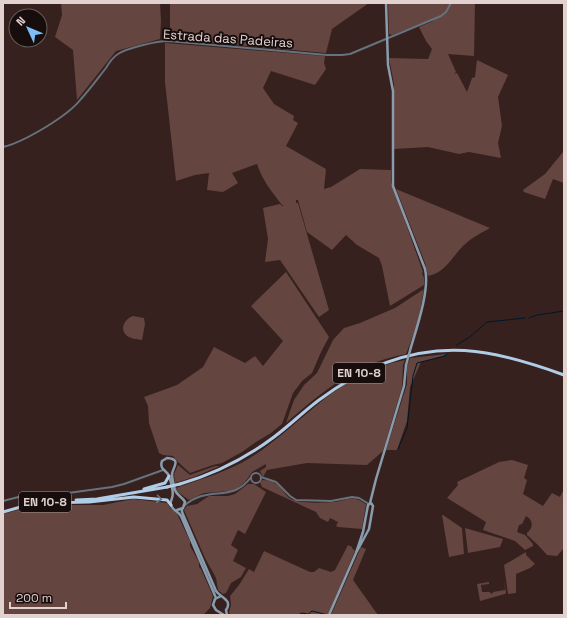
<svg xmlns="http://www.w3.org/2000/svg" width="567" height="618" font-family="'Space Grotesk',sans-serif">
  <rect width="100%" height="100%" fill="#36211e"/>
  <path fill="#644540" d="M61 3H160L161 21 160 39 116 51 77 100 73 50 55 37 62 15Z
    M170 3H369L332 29 326 53 170 39Z
    M388 3H475L474 56 448 54 456 72 454 74 457 73 467 92 472 78 475 77 477 60 508 75 498 97 502 126 498 143 501 158 469 152 459 154 428 147 394 149V84L389 58 428 59 432 49 426 41 419 27 433 21 434 19 392 35 389 34Z
    M165 43 325 56 324 63 326 69 315 85 271 71 263 88 274 104 294 116 293 120 298 123 286 146 326 169 324 189 331 187 360 169 391 170V182L423 272 422 273 424 278V285L390 306 382 266 379 258 357 245 346 235 332 250 307 232 298 200H296V203H298L329 310 319 317 280 260 265 262 268 239 263 208 280 204 282 206 284 205H282C272 192 262 180 257 164L232 173 238 183 223 192 207 190 209 173 195 175 176 181 165 82Z
    M564 148V183L553 179 545 199 524 192 523 190 545 174 563 152Z
    M396 189 490 228C481 233 471 238 463 246 452 257 445 273 428 276L425 263Z
    M286 272 329 337 321 352 312 373 302 381 293 393 282 424 271 433 256 442 242 452 222 463 213 465 190 473 178 462 173 456 163 455 159 453 149 423 148 406 144 397 177 385 203 367 214 347 245 363 255 356 263 366 283 341 251 306Z
    M424 289 418 323 406 354C356 363 323 391 286 423L294 400 304 385 317 373 333 340 344 328 360 323 395 308Z
    M133 316 144 318 145 324 142 340C137 339 130 339 126 335 119 328 126 318 133 316Z
    M446 354 443 356 421 362 410 387 407 421 397 450H386L407 384V366L410 358Z
    M405 360 403 365 402 387 383 451 367 465 307 463 267 470 263 477 260 471 266 467V464L252 472 245 482 238 488 230 491 204 493 189 500 178 492 176 488C201 479 227 472 250 458 304 424 337 372 405 360Z
    M512 460 528 465 524 478 527 480 523 494 543 506 552 493 560 497 564 489V548L557 556 547 555 538 545 527 535V533C534 527 533 520 526 516L522 524 519 525 517 532 525 535 533 544V546L525 550 515 541 483 530 486 522 447 498 458 485 457 482 499 462Z
    M178 465 190 475 215 466H220L194 477 175 483 174 474Z
    M263 480C284 481 281 497 296 501 305 503 324 503 334 502 348 500 352 494 366 504L362 529 338 527 336 526 338 522 330 518 328 522 320 518 316 512 262 487 260 482Z
    M248 484H254L266 492 245 534 238 530 231 545 238 550 233 561 246 568 241 577 231 583 226 593 223 594 218 590 216 578 205 558 184 510 187 506 197 504 209 496H228L235 494Z
    M133 499 167 503 171 509 177 513 179 518 190 541V546L199 562V567L201 569 213 596 210 608 203 615H3V514L25 508 40 506 63 505H103Z
    M442 515H443L462 528 464 554 449 557Z
    M465 528 503 539 500 547 468 553Z
    M348 545 352 547V548L355 551 328 615H230L229 612 231 605 230 596 239 585 249 569 254 572 264 551 310 572H314L319 568 331 572 335 570Z
    M361 547 366 549 353 580 378 615H331Z
    M526 552V555L535 564 530 568 516 574V593L508 594 504 565Z
    M504 580 506 593 505 594 480 601 477 584 489 582V584L481 585 482 592H490L491 594 493 593V592L505 590Z"/>
  <g fill="none" stroke-linecap="round" stroke-linejoin="round">
    <path stroke="#00162a" stroke-width="1" d="M529 318 537 315 564 311
      M457 345 471 336 487 322 525 318
      M398 449 407 428 413 376 417 363 445 356 447 354
      M298 615 302 613 307 614
      M307 615 312 611 328 615"/>
    <path stroke="#66727d" stroke-width="2" d="M3 147C24 142 68 116 81 99 90 89 98 78 106 68 109 63 113 57 118 54 127 48 157 41 168 41L327 55H342L350 54 441 16 446 12 451 3
      M251 478a5 5 0 1 1 10 0a5 5 0 1 1-10 0Z
      M261 477 276 482 290 496 296 500 331 501 352 497 359 498 369 504
      M3 501 34 493H68L112 487 124 484 163 470
      M184 506C208 484 232 504 251 477"/>
    <path stroke="#899cae" stroke-width="2.5" d="M386 3 388 65 393 91V186L425 269C430 289 417 327 411 347
      M370 503 376 479 404 386 406 365
      M182 509V512L216 591C221 598 233 600 226 610L227 615
      M177 510 183 508 185 502C183 497 177 496 175 490 174 486 172 479 172 474 173 467 182 459 167 458L162 461C159 470 167 470 169 476 171 482 174 493 172 498 171 502 169 504 172 507 174 511 178 511 181 516L216 598
      M221 596 215 599 213 605 216 610 224 615
      M329 615 356 553 369 529 373 506 371 503 368 505 363 532 356 553"/>
    <path stroke="#b0cce6" stroke-width="3" d="M180 484C214 474 246 458 274 437 290 425 303 412 319 400 372 360 430 340 497 355 520 360 542 367 564 375
      M144 489 165 483 169 476
      M76 500 97 499 167 487
      M3 512 24 506 42 503 89 502 134 497 167 500 171 505"/>
    <path stroke="#899cae" stroke-width="2.5" d="M406 365 411 347"/>
    <path stroke="#b0cce6" stroke-width="3" d="M167 487 180 484"/>
  </g>
  <defs><path id="oneway-chevron" d="M-2-3.5L2.5 0L-2 3.5" fill="none" stroke-width="1.6" stroke-linecap="round" stroke-linejoin="round"/></defs>
  <use stroke="#6b7684" href="#oneway-chevron" transform="translate(159 499) rotate(8)"/>
  <g text-anchor="middle" stroke-width="4" stroke-linejoin="round" paint-order="stroke">
    <g fill="#170d0c" stroke="#a49794" stroke-width="1">
      <rect x="333" y="363" width="52" height="20" rx="3"/>
      <rect x="19" y="492" width="52" height="20" rx="3"/>
    </g>
    <g font-size="12" font-weight="bold" fill="#e1d2cf">
      <text x="359" y="377">EN 10-8</text>
      <text x="45" y="506">EN 10-8</text>
    </g>
    <g font-size="13" fill="#e1d2cf" stroke="#170d0c">
      <text transform="translate(228 38) rotate(4)" y="5">Estrada das Padeiras</text>
    </g>
  </g>
  <rect width="567" height="618" fill="none" stroke="#e1d2cf" stroke-width="8"/>
  <g transform="translate(28 28) rotate(314)"><circle r="19" fill="#170d0c" stroke="#685c5a"/>
  <path d="M0-3L7 15L0 10L-7 15Z" fill="#7dbef9"/>
  <text y="-6" font-size="11" font-weight="bold" text-anchor="middle" fill="#e1d2cf">N</text>
  </g>
  <path d="M10 602v6h56v-6" fill="none" stroke="#e1d2cf" stroke-width="2"/>
  <text x="16" y="602" font-size="12" fill="#e1d2cf" stroke="#170d0c" stroke-width="3" paint-order="stroke">200 m</text>
</svg>
